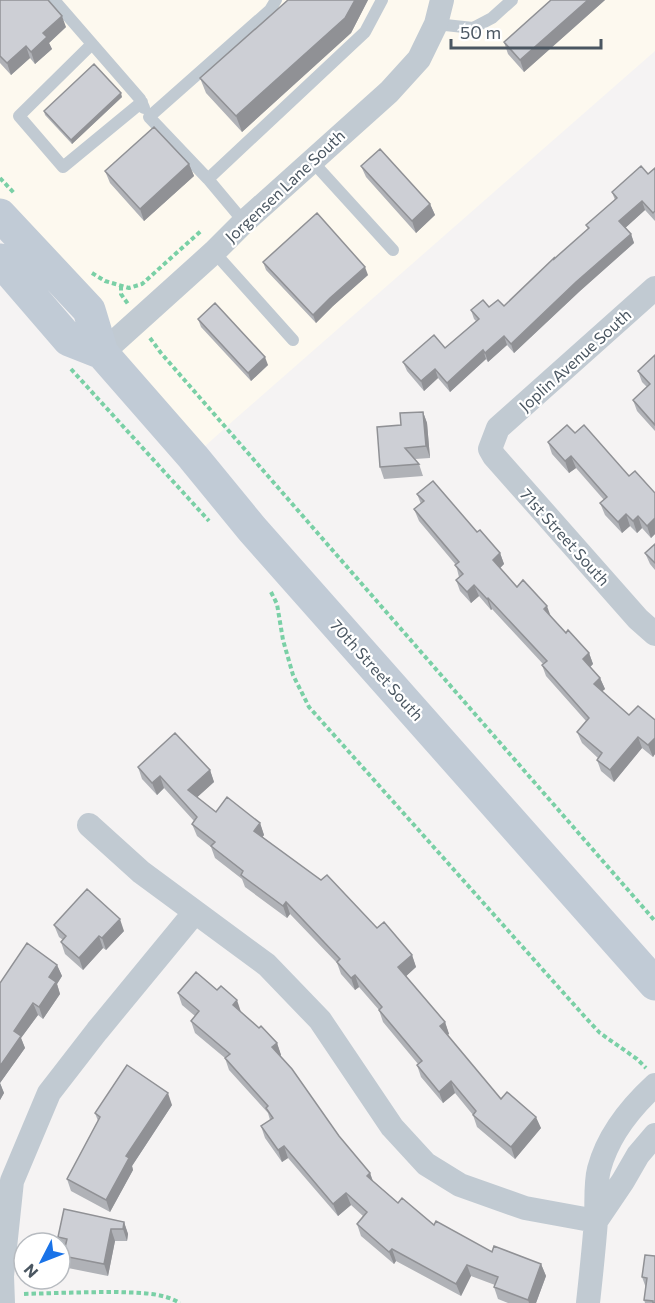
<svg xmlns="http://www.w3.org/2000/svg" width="655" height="1303" font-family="Commissioner,sans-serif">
  <rect width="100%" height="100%" fill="#f5f3f3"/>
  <path fill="#fdf9ef" d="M0 0H655V51L234 420 193 457 0 215Z"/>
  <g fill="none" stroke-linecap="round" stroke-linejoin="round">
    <path stroke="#7ad0a6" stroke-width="4" stroke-dasharray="4.5 3" stroke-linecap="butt" d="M0 178 14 193
      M92 273 105 281 129 288 142 284 201 231
      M121 286V294L128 304
      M150 338 161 353 655 921
      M71 369 209 521
      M271 592 277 604 283 640 293 675 309 707 585 1017 600 1033 637 1059 646 1068
      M24 1294C55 1293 86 1292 117 1292 139 1293 161 1292 180 1303"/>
    <path stroke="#c1cad2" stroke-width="12" d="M54 0 140 99 144 108
      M436 24 473 28 492 18 512 0
      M92 44 19 116 63 167 142 102
      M311 160 393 250
      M208 179 365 32 382 0
      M244 222 208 179 149 117 270 10 276 0
      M214 252 293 340"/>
    <path stroke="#c1cad2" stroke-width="24" d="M655 288 498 428 490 449 494 456 638 619 655 634
      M102 353 214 252 244 222 389 92 419 59 436 24 442 0
      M89 825 141 872 267 965 320 1020 392 1127 426 1164 460 1185 525 1208 596 1221
      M596 1221 623 1181 638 1155 655 1135
      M3 1303 2 1276 12 1181 49 1093 97 1031 195 912
      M588 1303C591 1275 594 1248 596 1220 597 1204 595 1184 599 1169 608 1135 630 1108 655 1085"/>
    <path stroke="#c1cbd6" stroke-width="33" d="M0 215 89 310 102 353 193 457 252 529 655 984
      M0 260 69 340 102 353"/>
  </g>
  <path fill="#b0b2b7" d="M0 0 66 27 49 43 52 49 35 64 30 58 11 75 0 63Z
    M288 0H368L351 33 242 132 206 93 200 78Z
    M551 0H605L524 72 508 54 504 42Z
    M122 97 72 144 45 115 44 111Z
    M189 164 194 176 144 221 110 183 105 171Z
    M361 166 430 204 435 215 416 233 366 177Z
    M655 168V221L645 210 625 228 631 234 634 243 580 291 514 353 507 345 488 362 486 359 450 392 438 378 424 391 407 371 403 362 445 348 476 321 474 319 471 310 504 306 588 229 586 225 615 200 612 192 648 174Z
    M263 262 368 275 333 306 316 323 266 270Z
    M198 319 268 365 251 381 201 327Z
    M655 355V431L637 411 633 400 647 387 642 382 638 371Z
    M423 412 427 423 430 458 415 459 419 464 423 476 384 479 380 467 401 425Z
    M575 433 629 476 655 493V534L651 538 642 528 637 533 630 526 622 533 605 515 600 503 604 500 576 468 569 473 552 454 548 442Z
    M417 494 477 532 500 553 504 564 500 568 517 587 551 617 566 633 589 653 593 664 590 667 600 678 605 689 602 691 629 715 655 720V754L653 757 642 748 614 782 601 771 597 760 598 758 582 743 577 732 586 721 546 676 542 665 543 664 492 609 491 610 479 596 471 603 460 591 456 580 459 577 456 565 419 521 414 509 421 504Z
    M655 544V570L650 564 645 553Z
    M138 767 210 770 214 782 197 797 216 812 260 823 264 835 262 837 412 955 416 967 406 976 445 1022 449 1034 447 1035 501 1099 541 1128 515 1159 477 1127 473 1115 455 1093 443 1103 421 1077 417 1065 418 1064 383 1022 379 1010 359 987 355 990 341 974 337 963 290 914 287 918 245 887 242 879 215 858 211 847 197 836 192 824 194 821 164 788 157 795 142 779Z
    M54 925 124 931 106 950 103 948 83 970 65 954 61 942 63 940 59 937Z
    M57 965 62 976 57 984 60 994 43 1019 38 1015 21 1038 25 1048 0 1083 4 1093 0 1100V983Z
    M178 993 241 1012 277 1043 281 1055 280 1056 339 1136 370 1173 373 1181 398 1203 434 1225 492 1252 541 1264 546 1276 536 1303H508L498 1299 494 1287 495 1285 471 1276 461 1296 396 1261 394 1264 361 1236 357 1224 363 1216 351 1205 338 1216 288 1158 282 1162 265 1138 261 1126 270 1120 268 1113 229 1070 225 1058 195 1033 191 1021 195 1016 182 1005Z
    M172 1105 132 1166 133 1170 110 1212 71 1191 67 1179 98 1121 95 1113Z
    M124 1222 128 1234 127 1241H115L108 1276 68 1268 63 1256 65 1250 62 1249 58 1237Z
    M655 1256V1303H645L644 1300 646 1288 642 1277Z"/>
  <path fill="#909195" d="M355 0H368L351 33 242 132 236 116Z
    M588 0H605L524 72 520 60Z
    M62 16 66 27 49 43 52 49 35 64 31 52 43 33Z
    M26 46 30 58 11 75 7 63Z
    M121 93 122 97 72 144 71 140Z
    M189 164 194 176 144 221 140 209Z
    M642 201 645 210 623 230 619 221Z
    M430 204 435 215 416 233 412 221Z
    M631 234 634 243 580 291 514 353 511 344 576 282Z
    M365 267 368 275 333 306 316 323 313 315 330 298Z
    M504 336 507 345 488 362 485 353Z
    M483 350 486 359 450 392 447 383Z
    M265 357 268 365 251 381 248 373Z
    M435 369 438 378 424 391 421 381Z
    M423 412 427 423 430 458 426 446Z
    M571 456 576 468 569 473 565 461Z
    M626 514 630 526 622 533 618 522Z
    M638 516 642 528 637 533 633 521Z
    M655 518V534L651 538 647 526Z
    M500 553 504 564 497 571 493 560Z
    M474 585 479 596 471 603 467 592Z
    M488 598 492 609 491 610 487 599Z
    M547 606 551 617 544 609Z
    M589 653 593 664 587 670 583 659Z
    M600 678 605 689 598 695 594 684Z
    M638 737 642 748 614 782 610 770Z
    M655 738V754L653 757 648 745Z
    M210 770 214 782 192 802 188 790Z
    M160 776 164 788 157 795 152 783Z
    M260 823 264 835 258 843 254 831Z
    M286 902 290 914 287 918 283 906Z
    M120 919 124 931 106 950 102 938Z
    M99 936 103 948 83 970 79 958Z
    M412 955 416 967 403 979 398 967Z
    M57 965 62 976 57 984 60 994 43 1019 39 1007 49 977Z
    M355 975 359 987 355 990 351 978Z
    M237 1000 241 1012 233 1005Z
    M33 1003 38 1015 21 1038 25 1048 0 1083 4 1093 0 1100V1066L14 1031Z
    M445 1022 449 1034 444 1038 440 1026Z
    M277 1043 281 1055 276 1059 272 1047Z
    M451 1081 455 1093 443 1103 439 1092Z
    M168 1093 172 1105 132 1166 133 1170 110 1212 106 1200 126 1156Z
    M536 1117 541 1128 515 1159 511 1147Z
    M284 1146 288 1158 282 1162 278 1150Z
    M370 1173 374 1185 367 1176Z
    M346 1193 351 1205 338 1216 333 1204Z
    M124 1222 128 1234 127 1241 123 1229Z
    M111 1229 115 1241 108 1276 104 1264Z
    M392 1249 396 1261 394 1264 389 1252Z
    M541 1264 546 1276 536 1303H529L528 1300Z
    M467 1265 471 1276 461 1296 456 1284Z"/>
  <path fill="#cdcfd5" stroke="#909195" stroke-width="1.5" d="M0 0H48L62 16 43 33 47 37 31 52 26 46 7 63 0 56Z
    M288 0H355L345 18 236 116 200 78Z
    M551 0H588L520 60 504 42Z
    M94 64 121 93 71 140 44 111Z
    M154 127 189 164 140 209 105 171Z
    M380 149 430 204 412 221 361 166Z
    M641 166 648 174 655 168V211L653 213 642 201 619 221 631 234 576 282 511 344 504 336 485 353 483 350 447 383 435 369 421 381 403 362 434 335 445 348 479 319 471 310 483 300 489 307 498 300 504 306 554 258V259L589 228 586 225 617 198 612 192Z
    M317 213 365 267 330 298 313 315 263 262Z
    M215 303 265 357 248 373 198 319Z
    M655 355V425L633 400 650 384 638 371Z
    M423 412 426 446 405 448 419 464 380 467 377 427 401 425 400 413Z
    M567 425 575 433 584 425 629 476 635 471 655 493V518L647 526 638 516 633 521 626 514 618 522 600 503 607 497 571 456 565 461 548 442Z
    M433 481 477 532 480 530 500 553 493 560 517 587 523 580 547 606 544 609 566 633 568 630 589 653 583 659 600 678 594 684 629 715 638 706 655 720V738L648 745 638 737 610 770 597 760 602 753 577 732 589 718 542 665 547 661 488 598 487 599 474 585 467 592 456 580 463 574 455 565 459 562 414 509 424 501 417 494Z
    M655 544V563L645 553Z
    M175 733 210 770 188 790 216 812 227 797 260 823 254 831 321 880 327 875 377 928 384 922 412 955 398 967 445 1022 440 1026 501 1099 507 1092 536 1117 511 1147 473 1115 476 1111 451 1081 439 1092 417 1065 422 1061 379 1010 382 1007 355 975 351 978 337 962 340 959 286 902 283 906 241 875 243 871 211 846 215 842 192 824 197 817 160 776 152 783 138 767Z
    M87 889 120 919 102 938 99 936 79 958 61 942 66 936 54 925Z
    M27 943 57 965 49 977 56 982 39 1007 33 1003 14 1031 21 1036 0 1066V983Z
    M196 972 217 990 221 986 237 1000 233 1005 259 1028 261 1026 277 1043 272 1047 292 1069 339 1136 370 1173 367 1176 398 1203 402 1198 434 1225 436 1221 492 1252 494 1246 541 1264 528 1300 494 1287 498 1277 467 1265 456 1284 392 1249 389 1252 357 1224 367 1212 346 1193 333 1204 284 1146 278 1150 261 1126 273 1118 266 1108 268 1106 225 1058 230 1054 191 1021 199 1011 178 993Z
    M127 1065 168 1093 126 1156 129 1158 106 1200 67 1179 100 1117 95 1113Z
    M64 1209 124 1222 123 1229H111L104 1264 63 1256 67 1239 58 1237Z
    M645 1255 655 1256V1303H653V1301L644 1300 647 1278 642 1277Z"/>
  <g text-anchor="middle" stroke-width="4.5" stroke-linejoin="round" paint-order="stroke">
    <g font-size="16" fill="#4a5661" stroke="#fff">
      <text transform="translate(285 186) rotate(-43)" y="6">Jorgensen Lane South</text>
      <text transform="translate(575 360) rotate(-42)" y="6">Joplin Avenue South</text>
      <text transform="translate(565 537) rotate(48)" y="6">71st Street South</text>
      <text transform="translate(377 670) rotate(48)" y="6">70th Street South</text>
    </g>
  </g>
  <g transform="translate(42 1261) rotate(228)"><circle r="28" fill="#ffffff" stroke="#b7bbc0" stroke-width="1.5"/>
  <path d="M0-4.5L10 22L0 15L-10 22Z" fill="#1a73e8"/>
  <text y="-9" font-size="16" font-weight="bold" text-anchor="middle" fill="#4a5661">N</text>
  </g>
  <path d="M451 39v9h150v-9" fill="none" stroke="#4a5661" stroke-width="3"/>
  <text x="460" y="39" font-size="18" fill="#4a5661" stroke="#ffffff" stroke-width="4.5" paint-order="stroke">50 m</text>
</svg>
